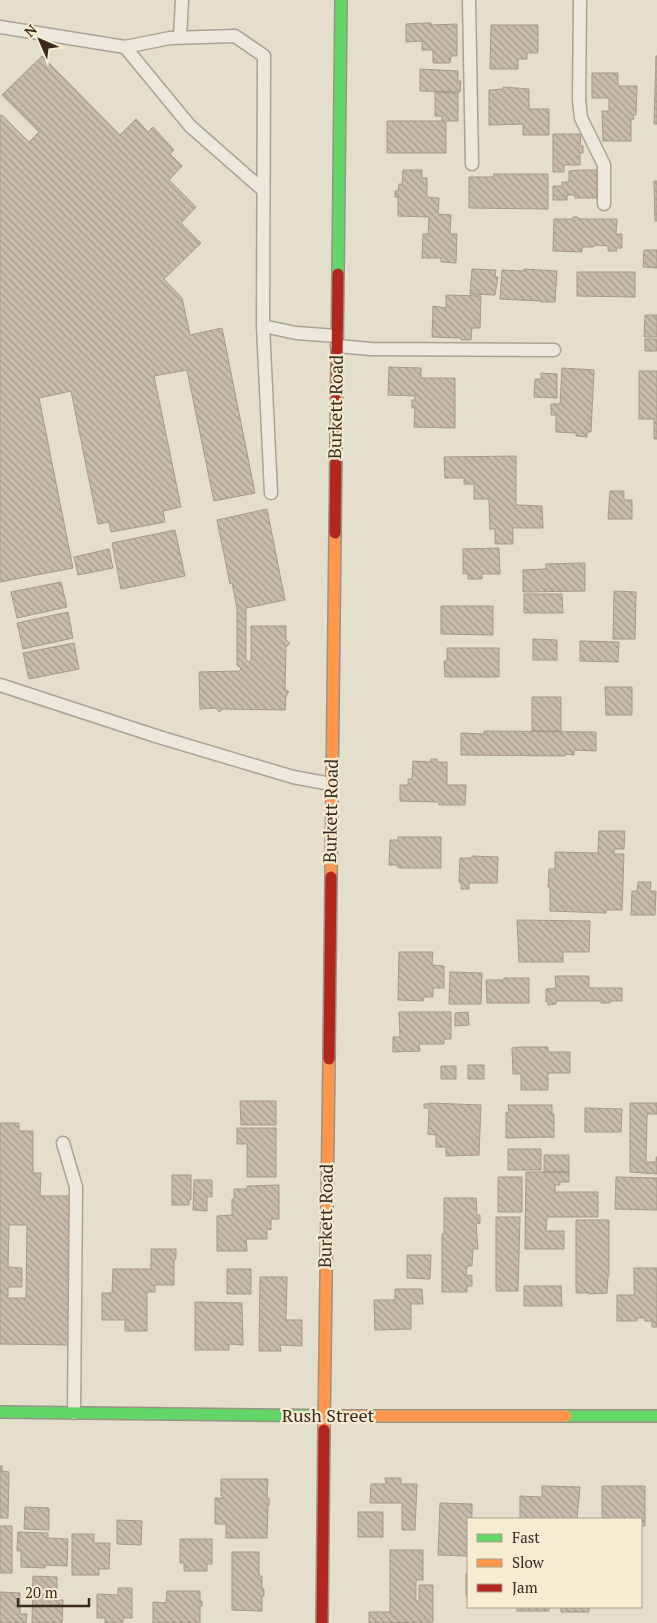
<svg xmlns="http://www.w3.org/2000/svg" width="657" height="1623" font-family="'PT Serif',serif">
  <defs>
    <pattern id="building-back-hatch" width="6" height="6" patternUnits="userSpaceOnUse" patternTransform="scale(1.25)"><rect width="6" height="6" fill="#c8bcad"/><path d="M-1 5l2 2M0 0l6 6M5-1l2 2" fill="none" stroke="#a3998c"/></pattern>
  </defs>
  <rect width="100%" height="100%" fill="#e4decc"/>
  <path fill="url(#building-back-hatch)" stroke="#a5998b" fill-rule="evenodd" d="M425 23H431V25L457 24V56H451L450 63H433V50H422V41L406 42V24Z
    M491 25H538V53H527V59H518V69H490Z
    M42 56 120 135 136 119 148 132 153 127 174 150 170 154 182 166 169 180 196 207 181 223 201 243 164 279 182 298 190 335 222 328 255 493 214 501 187 370 154 376 181 507 163 511 165 522 111 532 109 522 98 524 71 391 39 398 73 568 0 582V115L3 116 29 142 39 132 2 95Z
    M656 56H657V124H654Z
    M420 69 458 71V81H461L460 92 420 91Z
    M592 73H618V86H637L636 115H633L634 119H631V141H603L602 111H609V98H592Z
    M503 87 529 89V109H549V135H523V124L489 125V90L503 89Z
    M435 92 458 93V121H446V153H387V121H442V116H435Z
    M553 134H581L580 146H583V153H580V165H564V172H553Z
    M403 170H422V178H427V197L439 198 438 214 451 215 450 234H457L456 263 441 262V258H422L423 234H428L429 217 398 216V197H395V191H398L399 184H402Z
    M580 170H597V198H575V195H567V200H553V186H562V182H569V171Z
    M494 174H548V209L469 208V177H493Z
    M654 181H657V221H655Z
    M573 217H578V219H617L616 234H622V248H616L617 251H608V246L594 245V247H582V252L553 251 554 219H573Z
    M644 250H657V268L643 267Z
    M472 269 496 270 495 277H498L495 295 470 294Z
    M524 269 557 271 555 302H541V301L500 299 502 270 524 271Z
    M577 272H635V297L577 296Z
    M446 295 481 296 480 328H472L471 340H461V338L432 337 433 306 446 308Z
    M645 315H657V337H644Z
    M645 339H657V351H645Z
    M389 367 421 368V378H455V428L414 427 415 408H412V400H415V396L388 395Z
    M562 368 594 370 591 432H587V437L576 436V433L556 432V415H551V404H560Z
    M639 371H657V439H654V419H639Z
    M541 373 557 374V398L534 397 535 379H541Z
    M516 456V505L542 506 543 528H513V544H495V529H490L489 499H474V484H464V478H445L444 457Z
    M610 491H624V500H632V519H608Z
    M267 509 285 600 246 608V659L248 662 251 660V626H286V640L290 643 286 647 285 689 289 692 286 696 285 710 223 709 219 712 216 708 200 709 199 672 239 671 241 669 237 665V608L232 583 230 584 217 520Z
    M175 530 185 576 121 589 112 543Z
    M499 548 500 574H482V579H468V574H463V549Z
    M109 549 113 568 78 575 74 557Z
    M585 563V591L523 592V570L546 569V564Z
    M61 582 67 607 17 618 11 592Z
    M614 591 636 592 635 639H613Z
    M524 594H562L563 613H524Z
    M441 606H493V635L441 634Z
    M68 612 73 638 23 649 17 623Z
    M533 639 557 640V660H533Z
    M580 641 619 642 618 662 580 661Z
    M74 643 79 669 29 679 23 653Z
    M447 648H499V677H445L444 661H447Z
    M605 687H632V715H606Z
    M532 697H561V731H532Z
    M484 731 596 732V751L574 750V755L565 754V756L461 755V733L484 734Z
    M431 759H437V762H447V785H466L465 805H439V802L400 801V785H408V779H412L413 761 431 762Z
    M599 831H625L624 849H614V854H624L622 910H606V913L550 911V887H548L549 869H555V852L598 853Z
    M398 837H441V868H398V865H389L390 840H398Z
    M472 856 498 857 497 883H469V889H461V882H459L460 858H472Z
    M638 882H651L650 891H656L655 915H631L632 891H637Z
    M517 920 590 921 589 952H563V962H519Z
    M399 952H433L432 965 444 966V988H433V997H424L423 1001 398 1000Z
    M450 972 482 973 481 1004H449Z
    M555 976H589V988H622V1001H610V1003H601V1001H556V1004L548 1005V1001L546 1002V989L556 988Z
    M504 978H529V1003H487L486 980H504Z
    M399 1012H451V1039H444V1044H419L420 1051 393 1052V1037H400Z
    M468 1012 469 1025 455 1026V1013Z
    M520 1047H548V1052H570V1073H548V1090H521V1074H513L512 1048Z
    M468 1065H484V1079H468Z
    M441 1066H456V1079H441Z
    M240 1101H276V1125H241Z
    M429 1103 481 1105 479 1155 446 1156V1147H436V1135L428 1134 429 1108H424V1104H429Z
    M630 1103H657V1114H647L646 1162H656V1157H657V1174L630 1172Z
    M508 1105H552V1114H554V1137L506 1138V1112L509 1113Z
    M585 1108 622 1109 621 1132H585Z
    M0 1123H19V1131H33V1173H41L40 1196H72L71 1345 0 1344ZM9 1225H27L26 1298H8V1287H22V1268L8 1267Z
    M237 1128H276V1177H247V1144H237Z
    M508 1149H541V1170H508Z
    M544 1155H569V1172H544Z
    M526 1172H569V1182H560V1185H555V1192H598V1217H547L546 1231H564V1249H525Z
    M172 1175H191V1200H189V1205H172Z
    M498 1177H522V1212H498Z
    M616 1177 657 1178V1210L615 1209Z
    M194 1180H212V1197H207V1211L193 1210Z
    M279 1185V1219H271V1230L267 1229V1239H246L247 1251H217V1216L232 1215V1199H234V1189H247V1186Z
    M444 1198H476L477 1215H480V1223L476 1224 478 1249H473L472 1266H467L466 1276 472 1275V1286H467V1292H442V1234H444Z
    M496 1217H520L518 1291H496Z
    M576 1220H609V1276H608L607 1293 589 1294V1293H576Z
    M151 1249H176V1259H174V1285H155V1292H147V1331H125V1320H102V1293H112L113 1269H151Z
    M407 1255H431L430 1279 407 1278Z
    M634 1268H657V1327H652V1321H645V1318H637V1321H617V1295H634Z
    M227 1269H251V1294H227Z
    M260 1277H287L286 1320H302V1346L280 1345 281 1351H259Z
    M524 1286H561L562 1306H524Z
    M395 1289H422L423 1304H411V1329L375 1330 374 1300H395Z
    M195 1302 242 1303 243 1345 229 1344V1350H195Z
    M0 1466H2V1471L9 1472 8 1518H0Z
    M385 1478H401V1484H417L415 1530H402V1503H370L371 1484H386Z
    M221 1479H268L267 1499 269 1498V1505H268L267 1538H226V1524H215V1498H223V1496H221Z
    M542 1486 580 1487 577 1519H520V1496L542 1497Z
    M602 1486H645V1526H641V1519H602Z
    M440 1503 472 1504V1517L468 1519V1556L438 1555Z
    M25 1507 49 1508V1530L24 1529Z
    M358 1512H383V1537H358Z
    M117 1520 142 1521 141 1545 117 1544Z
    M0 1526H12V1573H0Z
    M18 1532 48 1533V1538L68 1539 67 1566 45 1565V1568L21 1567V1551H17Z
    M72 1534H94V1543H110L109 1569H99V1575H72Z
    M180 1539H212V1564H207V1571H184V1563H180Z
    M390 1550H423V1580H416V1601H419V1585H433V1622L369 1623V1612H390Z
    M232 1552H259V1576H262V1589H264V1596H262V1611L232 1610Z
    M466 1574H468V1596H466Z
    M33 1576 57 1577V1600H63L62 1623H32Z
    M118 1588H132V1618H123V1623H105V1618H97V1594L118 1595Z
    M167 1591H200V1601H202V1606H200V1623H153V1602L166 1603Z
    M0 1592 20 1593V1614H27L26 1623H0Z
    M517 1607H549V1611H517Z
    M561 1607H589V1612H561Z"/>
  <g fill="none" stroke-linecap="round" stroke-linejoin="round">
    <g stroke="#a9a396" stroke-width="15">
      <path id="lane" d="M469 0 472 164
        M580 0 579 100 581 118 604 165V204
        M0 27 125 47 170 38 235 36 264 56 263 326 296 333 337 336
        M180 38 182 0
        M125 47 190 126 263 190
        M263 326 271 493
        M337 346 371 349 554 350
        M0 685 159 737 293 777 331 784
        M63 1143 76 1187 74 1413"/>
    </g>
    <g stroke="#999285" stroke-width="14">
      <path id="fast" d="M338 274 341 0
        M0 1412 344 1416
        M566 1416H657"/>
    </g>
    <g stroke="#999285" stroke-width="14">
      <path id="slow" d="M331 877 335 533
        M344 1416H566
        M324 1430 329 1059"/>
    </g>
    <g stroke="#999285" stroke-width="14">
      <path id="jam" d="M335 533 338 274
        M329 1059 331 877
        M322 1623 324 1430"/>
    </g>
    <use href="#lane" stroke="#ece8de" stroke-width="12"/>
    <use href="#fast" stroke="#63d668" stroke-width="11"/>
    <use href="#slow" stroke="#ff974d" stroke-width="11"/>
    <use href="#jam" stroke="#b3261e" stroke-width="11"/>
  </g>
  <g text-anchor="middle" stroke-width="4.5" stroke-linejoin="round" paint-order="stroke">
    <g font-size="18" fill="#392b1d" stroke="#f6ecd2">
      <text transform="translate(336 407) rotate(-89)" y="6">Burkett Road</text>
      <text transform="translate(331 811) rotate(-89)" y="6">Burkett Road</text>
      <text transform="translate(326 1216) rotate(-89)" y="6">Burkett Road</text>
      <text x="328" y="1422">Rush Street</text>
    </g>
  </g>
  <rect x="467" y="1518" width="175" height="90" fill="#f6ecd2" stroke="#aa9f8a"/>
  <rect x="477" y="1534" width="25" height="8" fill="#63d668" stroke="#aa9f8a"/>
  <text x="512" y="1543" font-size="15" fill="#392b1d">Fast</text>
  <rect x="477" y="1559" width="25" height="8" fill="#ff974d" stroke="#aa9f8a"/>
  <text x="512" y="1568" font-size="15" fill="#392b1d">Slow</text>
  <rect x="477" y="1584" width="25" height="8" fill="#b3261e" stroke="#aa9f8a"/>
  <text x="512" y="1593" font-size="15" fill="#392b1d">Jam</text>
  <g transform="translate(40 40) rotate(315)" stroke="#f6ecd2" stroke-width="4" paint-order="stroke">
  <path d="M0-4L9 19L0 12L-9 19Z" fill="#392b1d"/>
  <text y="-8" font-size="14" font-weight="bold" text-anchor="middle" fill="#392b1d">N</text>
  </g>
  <path d="M18 1598v8h71v-8" fill="none" stroke="#392b1d" stroke-width="2.5"/>
  <text x="25" y="1598" font-size="15" fill="#392b1d" stroke="#f6ecd2" stroke-width="4" paint-order="stroke">20 m</text>
</svg>
